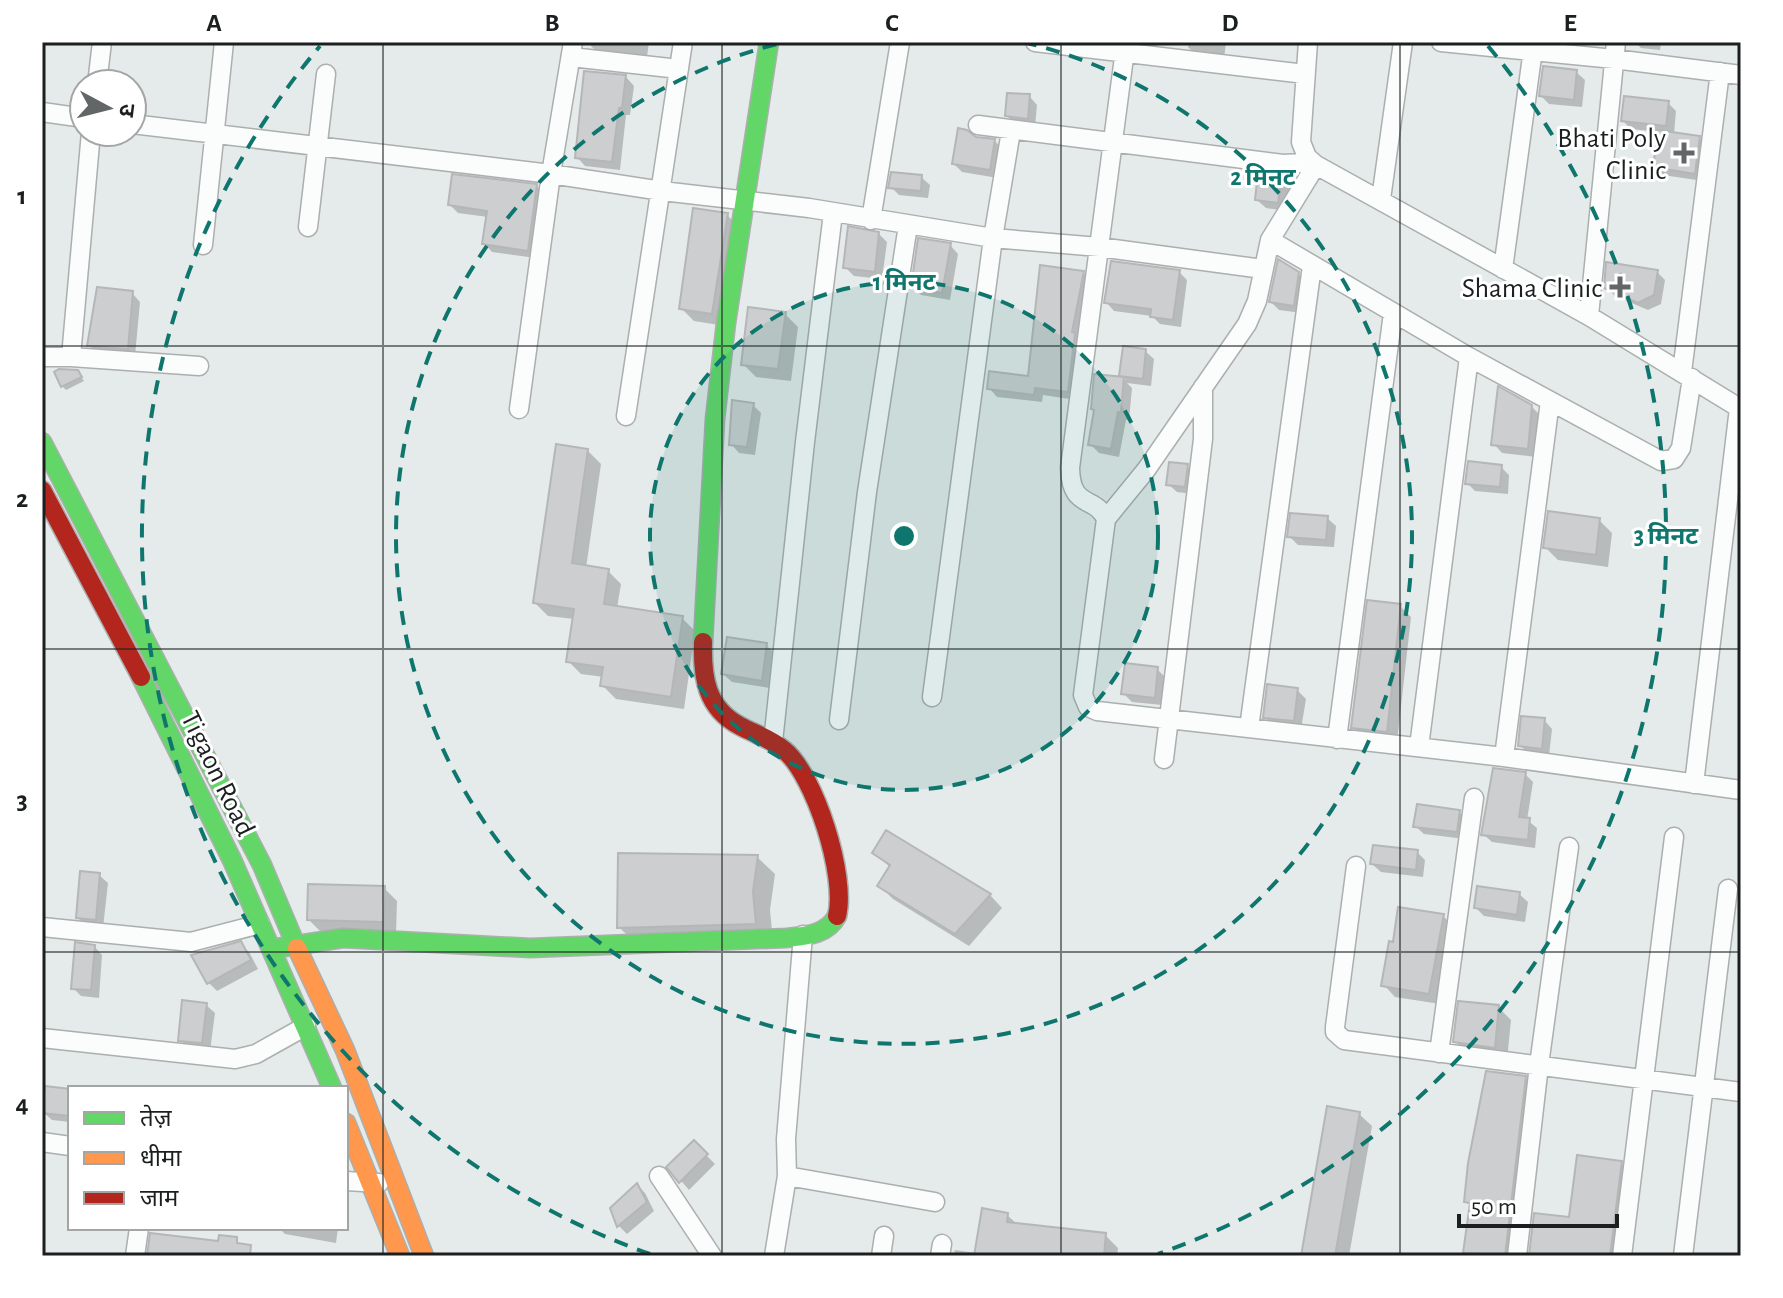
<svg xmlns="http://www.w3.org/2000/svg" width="1783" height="1298" font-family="'Alegreya Sans','Noto Sans Devanagari',sans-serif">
  <rect width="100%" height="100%" fill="#e5eaea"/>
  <path fill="#0003" d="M592 42H649L646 64 604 59 591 46Z
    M1141 42H1157L1156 51 1148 50Z
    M1189 42H1226L1224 59 1196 55 1188 47Z
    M1635 42H1661L1660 50 1641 48Z
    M1576 72 1585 80 1582 107 1549 104 1541 96Z
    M626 77 634 86 630 115H626L620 170 585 166 577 157Z
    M1029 96 1037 105 1035 127 1016 124 1007 116Z
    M1668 103 1676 111 1674 134 1699 138 1707 147 1703 181 1663 175 1655 167 1660 132 1631 129 1623 121Z
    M975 139 995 141 1003 150 998 178 962 172 954 164Z
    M921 177 930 185 928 198 899 195 891 187Z
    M1282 178 1290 186 1286 211 1266 208 1257 200Z
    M537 186 545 195 536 258 492 252 484 243 488 217 458 213 450 205Z
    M727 215 740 228 725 326 694 321 681 308Z
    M878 233 887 242 882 279 854 276 845 267Z
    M950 245 958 254 950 300 921 295 913 287Z
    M1179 272 1187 280 1181 327 1160 324 1152 316 1114 311 1106 302Z
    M1657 272 1665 280 1661 304 1648 310 1615 296 1606 287Z
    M1083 273 1091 281 1076 400 1043 395 1042 402 997 397 989 388 1030 378Z
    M1298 274 1307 282 1302 313 1279 310 1271 302Z
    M132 293 140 302 135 356 98 354 89 345Z
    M785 314 798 327 791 381 756 377 743 364Z
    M1145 351 1154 359 1151 386 1127 383 1132 388 1129 420H1126L1119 457 1099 453 1091 445 1096 412V377L1126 380 1121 375Z
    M78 372 84 381 66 390 62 386Z
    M753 405 761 413 755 455 739 453 731 444Z
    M1531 406 1540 415 1536 457 1502 453 1494 444Z
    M588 451 601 464 586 568 608 571 621 584 617 608 682 618 695 631 684 709 616 699 602 685 604 677 581 674 568 661 574 619 548 616 535 603Z
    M1187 466 1195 475 1193 494 1177 492 1168 484Z
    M1501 467 1509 475 1508 494 1475 491 1467 483Z
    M1327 518 1336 526 1334 547 1298 545 1289 536Z
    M1599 520 1612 533 1608 567 1558 560 1545 547Z
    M1400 606 1411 617 1397 742 1364 738 1353 727Z
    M766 645 775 654 770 688 732 682 723 674Z
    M1157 669 1166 678 1162 705 1132 702 1123 693Z
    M1297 690 1306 699 1301 729 1273 725 1265 717Z
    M1544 720 1552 729 1549 756 1528 754 1520 745Z
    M1525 774 1533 782 1527 820 1537 828 1535 848 1492 842 1483 834Z
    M1459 812 1468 821 1465 839 1424 834 1415 826Z
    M1417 852 1425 860 1423 877 1381 872 1372 864Z
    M874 853 990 895 1002 908 969 946 893 899 880 886 891 868Z
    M757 857 775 874 770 910 773 941 637 945 619 927Z
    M99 875 108 883 103 928 86 926 78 918Z
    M384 888 397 901 396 934 322 933 309 920Z
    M1519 894 1528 902 1525 922 1484 916 1476 908Z
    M1443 916 1454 927 1440 1004 1395 997 1384 985Z
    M240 944 249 952 258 969 217 991 209 983Z
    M94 946 102 955 99 998 81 996 73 988Z
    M206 1005 215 1013 210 1051 188 1048 180 1040Z
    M1498 1007 1511 1020 1507 1060 1468 1054 1455 1041Z
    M1525 1078 1537 1090 1518 1256H1468L1465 1252 1471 1206 1466 1201Z
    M70 1091V1122L52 1120 43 1112Z
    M1359 1114 1372 1126 1349 1256H1303Z
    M694 1143 715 1164 689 1190 669 1167Z
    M1621 1163 1633 1176 1624 1256H1530L1571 1219Z
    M637 1185 645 1193 654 1211 627 1234 619 1226 612 1209Z
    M1007 1215 1018 1225 1105 1235 1118 1248 1117 1256H953L955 1250 976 1253Z
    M279 1228H338L336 1243 285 1234Z"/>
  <path fill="#cdced0" stroke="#b5b6b8" stroke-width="2" d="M1543 66 1577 70 1574 100 1539 96Z
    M584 71 626 75 622 108H619L612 162 575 158Z
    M1007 93 1030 94 1028 119 1005 116Z
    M1624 96 1669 101 1666 126 1621 121Z
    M958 128 967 130 976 137 995 139 990 170 952 164Z
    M1658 130 1700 136 1695 174 1653 167Z
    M891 172 922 175 921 191 888 188Z
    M1258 173 1282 176 1278 203 1255 200Z
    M452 174 537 184 528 251 482 244 487 211 448 205Z
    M693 208 728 213 712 314 679 309Z
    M848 226 879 232 875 272 843 268Z
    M918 238 951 243 942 293 911 287Z
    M1278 259 1299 272 1294 306 1269 302Z
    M1111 261 1180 270 1173 320 1150 317 1151 309 1104 303Z
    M1606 262 1658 270 1654 295 1638 303 1604 288Z
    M1040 265 1084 271 1072 332 1075 333 1068 392 1035 388 1034 395 987 389 989 371 1028 376Z
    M97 287 133 291 128 349 87 346Z
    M748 307 786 312 778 369 741 365Z
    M1123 346 1146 349 1143 379 1119 376Z
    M59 369 78 370 82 377 61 387 54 372Z
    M1094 374 1124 377 1121 412H1118L1111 449 1088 445 1094 410 1091 409Z
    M1498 386 1532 405 1528 449 1491 445Z
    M732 400 754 403 747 447 729 445Z
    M556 444 588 449 572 563 609 569 604 604 683 616 671 697 600 686 603 667 566 662 574 609 533 603Z
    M1468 461 1502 465 1500 487 1465 484Z
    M1169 462 1188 464 1185 487 1166 485Z
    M1548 511 1600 518 1596 555 1543 548Z
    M1290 513 1328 516 1326 540 1287 537Z
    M1367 600 1401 604 1387 732 1351 728Z
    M727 637 767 643 762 681 721 674Z
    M1125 663 1158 667 1155 698 1121 694Z
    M1267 684 1298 688 1294 721 1263 718Z
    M1521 716 1545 718 1542 749 1518 746Z
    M1493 768 1526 772 1519 817 1530 818 1528 840 1481 835Z
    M1417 804 1460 810 1457 832 1413 827Z
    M886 830 991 894 955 934 877 886 890 865 872 853Z
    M1373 845 1418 850 1416 870 1370 864Z
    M618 853 758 855 753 892 756 924 617 928Z
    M80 871 100 873 96 920 76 918Z
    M308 884 385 886 384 922 307 920Z
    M1477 886 1520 892 1517 915 1474 908Z
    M1398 907 1444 914 1429 994 1381 986 1389 941 1393 942Z
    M241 941 251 960 207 984 191 955Z
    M75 942 95 945 91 990 71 989Z
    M182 1000 207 1003 202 1043 178 1041Z
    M1458 1001 1499 1005 1495 1048 1453 1042Z
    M1486 1071 1526 1076 1505 1256 1463 1253 1470 1203 1464 1202 1468 1163Z
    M45 1086 70 1089V1116L42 1113Z
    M1327 1106 1360 1112 1335 1256H1301Z
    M694 1140 708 1154 679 1183 666 1167Z
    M1577 1155 1622 1161 1610 1256H1529L1534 1213 1569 1217Z
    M637 1183 647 1202 617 1227 610 1208Z
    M982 1208 1008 1213 1007 1222 1106 1233 1104 1256H974Z
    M150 1233 218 1241 219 1235 237 1237V1243L251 1245 250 1256H147Z"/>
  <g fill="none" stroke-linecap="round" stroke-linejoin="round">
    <g stroke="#abafae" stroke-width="21">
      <path id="street" d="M1035 42 1305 74
        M1126 42 1070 468C1071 510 1095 495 1106 519L1083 695 1088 707 1097 711 1504 757 1741 790
        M1308 42 1301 142 1307 157 1316 165 1589 316 1741 409
        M1441 42 1614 59 1741 75
        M571 57 679 69
        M97 84 102 42
        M42 112 84 118
        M132 124 551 174 662 191 809 208 993 238 1099 247 1263 269
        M978 125 1283 164 1302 163 1307 157
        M1381 199 1403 42
        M871 220 900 42
        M308 227 326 74
        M1270 240 1469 357 1661 461 1674 459 1681 448 1692 378
        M203 245 224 42
        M1503 269 1534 42
        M1589 316 1616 42
        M42 357H71L199 366
        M71 357 91 132
        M1682 372 1720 72
        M519 409 551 174 573 42
        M626 416 683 42
        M1106 519 1146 470 1247 324 1257 301 1270 240 1316 165
        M932 697 993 238 1011 131
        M839 720 867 492 908 225
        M1249 728 1312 266
        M1337 739 1393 313
        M773 742 805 442 833 213
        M1419 747 1469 357
        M1504 757 1550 401
        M1164 759 1203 439V387
        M1694 784 1739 408
        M1356 866 1335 1027V1032L1344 1040 1741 1092
        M42 927 191 942 260 924
        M42 1038 235 1059 256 1054 306 1026
        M1439 1053 1474 798
        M42 1142 70 1146
        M659 1176 712 1256
        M787 1176 786 1139 803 935
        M346 1181 379 1183
        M135 1256 139 1228
        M774 1256 787 1176 935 1202
        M881 1256 884 1236
        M940 1256 942 1244
        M1517 1256 1539 1065 1569 847
        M1622 1256 1674 837
        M1683 1256 1728 889"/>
    </g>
    <g stroke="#abafae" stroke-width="21">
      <path id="fast" d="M42 442 262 865 297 948
        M703 642 715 419 726 323 769 42
        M141 677 232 860 332 1088
        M271 949 343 938 530 948 786 938C805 936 827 935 837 916"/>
    </g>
    <g stroke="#abafae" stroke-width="21">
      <path id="slow" d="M297 948 345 1050 424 1256
        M346 1123 400 1256"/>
    </g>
    <g stroke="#abafae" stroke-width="21">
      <path id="jam" d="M42 490 141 677
        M703 642C702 677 706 708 740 726 755 734 771 739 784 750 815 775 847 877 837 916"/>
    </g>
    <use href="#street" stroke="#fbfcfc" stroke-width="18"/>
    <use href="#fast" stroke="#63d668" stroke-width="18"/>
    <use href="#slow" stroke="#ff974d" stroke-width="18"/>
    <use href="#jam" stroke="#b3261e" stroke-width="18"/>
  </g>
  <path fill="none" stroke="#1c1f1f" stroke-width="2" stroke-opacity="0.55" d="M383 42V1256M722 42V1256M1061 42V1256M1400 42V1256M42 346H1741M42 649H1741M42 952H1741"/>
  <circle cx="904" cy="536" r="254" fill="#0f766e" fill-opacity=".12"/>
  <g fill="none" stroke="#0f766e" stroke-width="4" stroke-dasharray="14 10">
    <circle cx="904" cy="536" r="254"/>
    <path d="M1023 42A508 508 0 1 1 785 42"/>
    <path d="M650 1254A762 762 0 0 1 320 46M1488 46A762 762 0 0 1 1158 1254"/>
  </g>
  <g fill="#626666" stroke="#fff" stroke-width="3">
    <path d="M1680 141h8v8h8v8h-8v8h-8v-8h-8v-8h8z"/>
    <path d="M1616 275h8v8h8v8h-8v8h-8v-8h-8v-8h8z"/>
  </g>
  <g text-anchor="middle" stroke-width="6" stroke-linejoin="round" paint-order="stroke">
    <g font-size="28" fill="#1c1f1f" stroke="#fff" text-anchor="end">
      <text x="1666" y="147">Bhati Poly<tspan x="1666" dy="32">Clinic</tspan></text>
      <text x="1602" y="297">Shama Clinic</text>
    </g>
    <g font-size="28" fill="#1c1f1f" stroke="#fff">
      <text transform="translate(219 773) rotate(64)" y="10">Tigaon Road</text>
    </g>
  </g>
  <circle cx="904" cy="536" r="12" fill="#0f766e" stroke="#fff" stroke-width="4"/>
  <g font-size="24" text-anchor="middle" font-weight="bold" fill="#0f766e" stroke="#fff" stroke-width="6" stroke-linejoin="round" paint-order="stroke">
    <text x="1263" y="185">2 मिनट</text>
    <text x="904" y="290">1 मिनट</text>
    <text x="1666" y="544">3 मिनट</text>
  </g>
  <rect width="1783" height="1298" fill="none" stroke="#ffffff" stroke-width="88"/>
  <rect x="68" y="1086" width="280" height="144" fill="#ffffff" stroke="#a4a5a5" stroke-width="2"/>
  <rect x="84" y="1112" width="40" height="12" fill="#63d668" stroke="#a4a5a5" stroke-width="2"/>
  <text x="140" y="1126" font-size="24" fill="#1c1f1f">तेज़</text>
  <rect x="84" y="1152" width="40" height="12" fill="#ff974d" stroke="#a4a5a5" stroke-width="2"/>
  <text x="140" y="1166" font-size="24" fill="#1c1f1f">धीमा</text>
  <rect x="84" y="1192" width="40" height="12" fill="#b3261e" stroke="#a4a5a5" stroke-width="2"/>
  <text x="140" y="1206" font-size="24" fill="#1c1f1f">जाम</text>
  <g transform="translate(108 108) rotate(97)"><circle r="38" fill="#ffffff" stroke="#a4a5a5" stroke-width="2"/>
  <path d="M0-6L14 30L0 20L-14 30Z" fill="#626666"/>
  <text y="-12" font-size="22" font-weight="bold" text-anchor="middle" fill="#1c1f1f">उ</text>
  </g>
  <path d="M1459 1214v12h158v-12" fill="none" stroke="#1c1f1f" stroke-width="4"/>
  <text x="1471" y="1214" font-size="24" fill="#1c1f1f" stroke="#ffffff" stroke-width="6" paint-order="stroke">50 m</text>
  <rect x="44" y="44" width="1695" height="1210" fill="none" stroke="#1c1f1f" stroke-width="3"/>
  <g font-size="26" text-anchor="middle" font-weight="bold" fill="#1c1f1f">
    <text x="214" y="31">A</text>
    <text x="552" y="31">B</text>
    <text x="892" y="31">C</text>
    <text x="1230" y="31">D</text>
    <text x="1570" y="31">E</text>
    <text x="22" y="204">1</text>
    <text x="22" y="507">2</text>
    <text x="22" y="809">3</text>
    <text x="22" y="1112">4</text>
  </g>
</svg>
